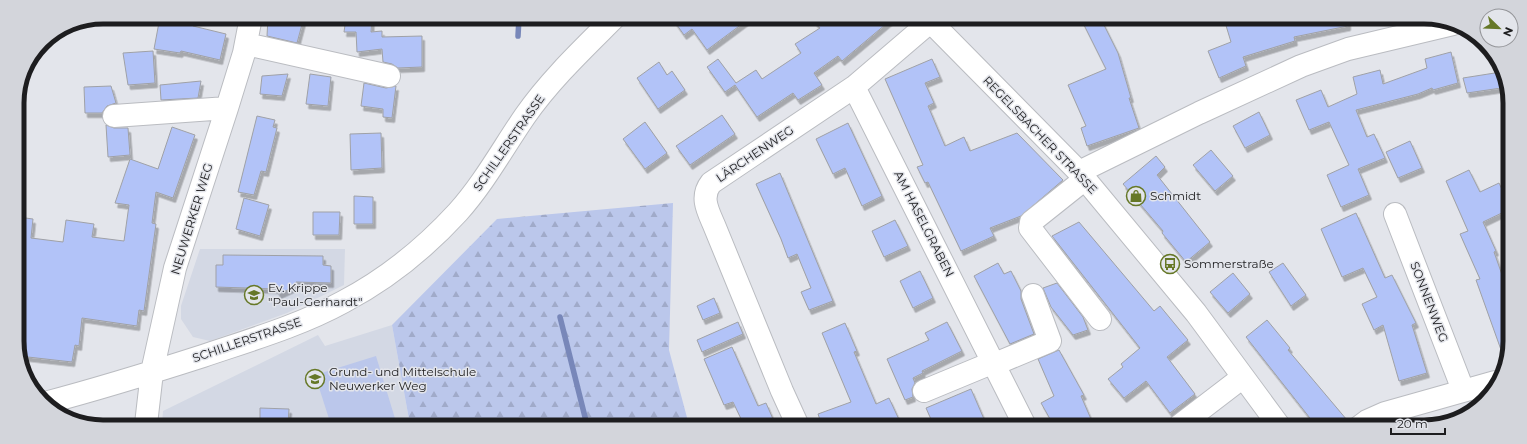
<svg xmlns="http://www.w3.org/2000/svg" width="1527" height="444" font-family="Montserrat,sans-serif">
  <defs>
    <pattern id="forest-firs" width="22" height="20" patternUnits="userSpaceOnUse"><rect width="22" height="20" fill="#bbc7eb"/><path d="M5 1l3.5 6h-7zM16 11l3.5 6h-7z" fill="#a0aac9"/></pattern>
    <filter id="shadow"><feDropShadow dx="2.5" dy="4.5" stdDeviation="0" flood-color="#0004"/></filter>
  </defs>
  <rect width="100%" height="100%" fill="#e3e5eb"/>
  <path fill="#d3d8e4" d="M200 249H345L344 285 287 313 210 341 193 337 181 319V306Z
    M392 325 410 425 162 424 163 411 318 335 325 346Z"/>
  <path fill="#bbc7eb" d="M376 356 397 425H331L315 375Z"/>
  <path fill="url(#forest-firs)" d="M673 203 669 350 689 425H410L392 325 497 219Z"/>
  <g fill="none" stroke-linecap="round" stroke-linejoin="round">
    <path stroke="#7887b9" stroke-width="5.5" d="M518 36 519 18
      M560 317 587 425"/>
  </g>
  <path fill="#b2c3f8" stroke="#9fa1a6" filter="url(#shadow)" d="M160 17H193V26L226 34 220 60 181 51 180 53 154 49Z
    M268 17H304L297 43 267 36Z
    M346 18H372L371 32 382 31V37L422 36V67L398 68 392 64 383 62 382 49 357 52 356 32H344Z
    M672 18H750L707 50 692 29 684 35Z
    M812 19H892L842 61 838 56 814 73 822 85 798 100 793 93 757 117 735 85 725 92 707 67 718 59 736 83 756 70 762 79 801 53 795 44 820 28Z
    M1081 19H1101L1118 53 1131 98H1129L1139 128 1087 146 1081 128 1086 126 1068 85 1106 69Z
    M1224 19 1348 20V26L1294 37 1295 41 1243 57 1246 66 1219 78 1208 51 1231 42Z
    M153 51 155 83 128 85 123 53Z
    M1451 52 1458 83 1433 90 1432 88 1418 94 1356 110 1367 137 1374 134 1385 158 1358 169 1369 195 1341 207 1327 175 1349 165 1329 122 1309 130 1296 100 1321 90 1328 107 1357 94 1353 77 1380 70 1383 84 1427 68 1425 59Z
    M932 59 940 77 925 83 934 103 928 106 945 146 964 137 970 151 1017 133 1063 180 1021 216 990 228 994 236 961 251 928 182 925 183 917 167 923 165 885 79Z
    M659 62 667 75 672 71 685 90 658 109 637 78Z
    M1501 72 1508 87 1467 93 1463 78Z
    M288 74 282 96 260 94 262 76Z
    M310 74 331 77 328 106 306 104Z
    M201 81 198 98 161 100 160 85Z
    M364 83 386 88 396 86 392 118 383 117V109L361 106Z
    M111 86 116 103 107 106 102 113H85L84 87Z
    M1259 112 1270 135 1245 148 1233 126Z
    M722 115 735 134 690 165 676 146Z
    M257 116 275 120 273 127 277 128 266 172 261 171 254 195 238 192Z
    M645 122 667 153 645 169 623 139Z
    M848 123 882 196 862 206 845 168 833 174 816 139Z
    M106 125 114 128H128L130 155 108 157Z
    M172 127 195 135 173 198 156 192 152 223 156 224 144 311 139 310 137 326 82 318 79 346 75 345 72 362 19 356 18 217 33 219 31 238 63 242 66 220 94 224 92 237 124 241 129 205 115 203 130 159 158 169Z
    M381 133 382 168 351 170 350 134Z
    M1410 141 1422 168 1398 178 1386 152Z
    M1211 150 1233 176 1215 191 1193 165Z
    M1156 156 1165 167 1157 175 1210 242 1186 262 1162 233 1163 231 1123 184Z
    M1469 170 1480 192 1499 183 1508 202V210L1483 222 1496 251 1494 252 1507 289V361H1505L1476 280 1480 279 1460 234 1468 231 1446 181Z
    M780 173 833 301 809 310 801 292 811 288 797 254 788 258 781 239 756 184Z
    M354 196 373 197V224H354Z
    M244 198 269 205 260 236 236 229Z
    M313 212H340L339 235H313Z
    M1356 213 1385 278 1392 275 1416 323 1412 325 1427 373 1399 381 1383 325 1374 330 1362 304 1377 297 1363 268 1342 277 1321 229Z
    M895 220 908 246 884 257 872 231Z
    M1079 222 1154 311 1160 306 1188 340 1167 357 1195 394 1170 413 1146 381 1124 398 1108 379 1123 367 1121 364 1140 348 1052 236Z
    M223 255 323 256V265L331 266V283L296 282V286L279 294 276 289 216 287V265H223Z
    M998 263 1004 274 1011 271 1021 291V299L1034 334 1010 344 974 276Z
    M1283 263 1306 295 1291 306 1269 272Z
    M920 271 933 298 913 308 900 281Z
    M1233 273 1250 294 1228 313 1210 292Z
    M1057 283 1083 317 1088 330 1073 335 1051 307 1043 288Z
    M714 298 720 313 703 320 697 306Z
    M1267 320 1290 348 1288 350 1347 420 1340 427H1317L1246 337Z
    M738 322 743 334 702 352 697 340Z
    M947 322 962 351 922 371 923 373 913 378 915 383 912 389 913 397 905 400 887 359 929 340 925 333Z
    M845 323 857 351 854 352 876 404 889 398 902 426H822L818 414 851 402 822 333Z
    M732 347 758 406 766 403 773 419 760 425H744L733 402 724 405 704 359Z
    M1059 350 1084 395 1081 396 1094 426H1054L1041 403 1054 396 1038 359Z
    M971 389 987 426H934L926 408Z
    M260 408 289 409 288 425 260 424Z"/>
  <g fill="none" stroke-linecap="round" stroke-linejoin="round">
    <g stroke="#babcc1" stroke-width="24">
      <path id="minor" d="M928 19 1079 172 1196 313 1280 427
        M246 44 389 76
        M854 87 1025 426
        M114 116 227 108
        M1079 172 1199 113 1301 66 1348 49 1453 24
        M1085 179 1031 222 1030 228 1100 319
        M1395 214 1463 390
        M995 364 1050 341 1033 295
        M924 391 994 362
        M45 403C98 389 150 373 203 356 250 340 299 326 343 302 385 280 425 248 458 212 484 183 503 148 525 116 550 80 583 49 614 18
        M146 424 152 372 175 268 227 108 244 53 251 17
        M798 426 782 391 714 225C708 211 700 197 711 183L854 87 930 22
        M1179 426 1243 377
        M1359 427 1367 421 1385 413 1495 382"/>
    </g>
    <use href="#minor" stroke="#fff" stroke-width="22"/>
  </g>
  <defs>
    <g id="shop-ring" transform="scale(1)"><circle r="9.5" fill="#e3e5eb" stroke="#667827" stroke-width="1.5"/><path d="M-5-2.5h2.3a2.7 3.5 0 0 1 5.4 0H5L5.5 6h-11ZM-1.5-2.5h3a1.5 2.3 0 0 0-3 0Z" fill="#667827"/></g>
    <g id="bus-ring" transform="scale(1)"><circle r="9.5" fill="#e3e5eb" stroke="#667827" stroke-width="1.5"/><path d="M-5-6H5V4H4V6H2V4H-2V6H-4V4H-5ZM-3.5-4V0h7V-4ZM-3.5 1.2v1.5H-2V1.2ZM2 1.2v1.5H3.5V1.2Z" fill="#667827"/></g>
    <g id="school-ring" transform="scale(1)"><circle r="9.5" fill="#e3e5eb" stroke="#667827" stroke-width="1.5"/><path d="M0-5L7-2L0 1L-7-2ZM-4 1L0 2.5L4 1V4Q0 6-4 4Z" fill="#667827"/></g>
  </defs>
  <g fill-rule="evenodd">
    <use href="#shop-ring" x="1136" y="196"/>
    <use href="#bus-ring" x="1170" y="264"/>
    <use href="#school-ring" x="254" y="295"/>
    <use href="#school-ring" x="315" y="379"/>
  </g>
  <g text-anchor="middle" stroke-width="3" stroke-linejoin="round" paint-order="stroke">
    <g font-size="12" fill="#1d1d1f" stroke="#e3e5eb">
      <text transform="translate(1040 135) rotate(46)" y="4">REGELSBACHER STRASSE</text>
      <text transform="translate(509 143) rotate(-55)" y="4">SCHILLERSTRASSE</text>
      <text transform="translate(755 154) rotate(-34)" y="4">LÄRCHENWEG</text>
      <text transform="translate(192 219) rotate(-73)" y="4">NEUWERKER WEG</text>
      <text transform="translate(924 224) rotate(63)" y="4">AM HASELGRABEN</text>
      <text transform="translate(1429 302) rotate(69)" y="4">SONNENWEG</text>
      <text transform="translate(247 340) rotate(-19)" y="4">SCHILLERSTRASSE</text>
    </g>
    <g font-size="12" fill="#1d1d1f" stroke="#e3e5eb" text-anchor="start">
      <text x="1150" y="200">Schmidt</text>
      <text x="1184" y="268">Sommerstraße</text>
      <text x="268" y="292">Ev. Krippe<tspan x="268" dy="14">"Paul-Gerhardt"</tspan></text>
      <text x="329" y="376">Grund- und Mittelschule<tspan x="329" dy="14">Neuwerker Weg</tspan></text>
    </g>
  </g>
  <path d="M0 0H1527V444H0ZM103 24H1424A79 79 0 0 1 1503 103V341A79 79 0 0 1 1424 420H103A79 79 0 0 1 24 341V103A79 79 0 0 1 103 24Z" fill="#d3d5db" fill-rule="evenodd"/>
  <path fill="none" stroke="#1d1d1f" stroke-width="5" d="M103 24H1424A79 79 0 0 1 1503 103V341A79 79 0 0 1 1424 420H103A79 79 0 0 1 24 341V103A79 79 0 0 1 103 24Z"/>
  <g transform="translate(1499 28) rotate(113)"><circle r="19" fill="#e3e5eb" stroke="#949599"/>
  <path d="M0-3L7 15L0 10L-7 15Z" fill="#667827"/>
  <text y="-6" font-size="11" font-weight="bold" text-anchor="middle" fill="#1d1d1f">N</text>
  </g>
  <path d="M1391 428v6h54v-6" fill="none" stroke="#1d1d1f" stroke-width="2"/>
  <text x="1397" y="428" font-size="12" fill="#1d1d1f" stroke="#e3e5eb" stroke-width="3" paint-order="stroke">20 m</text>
</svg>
